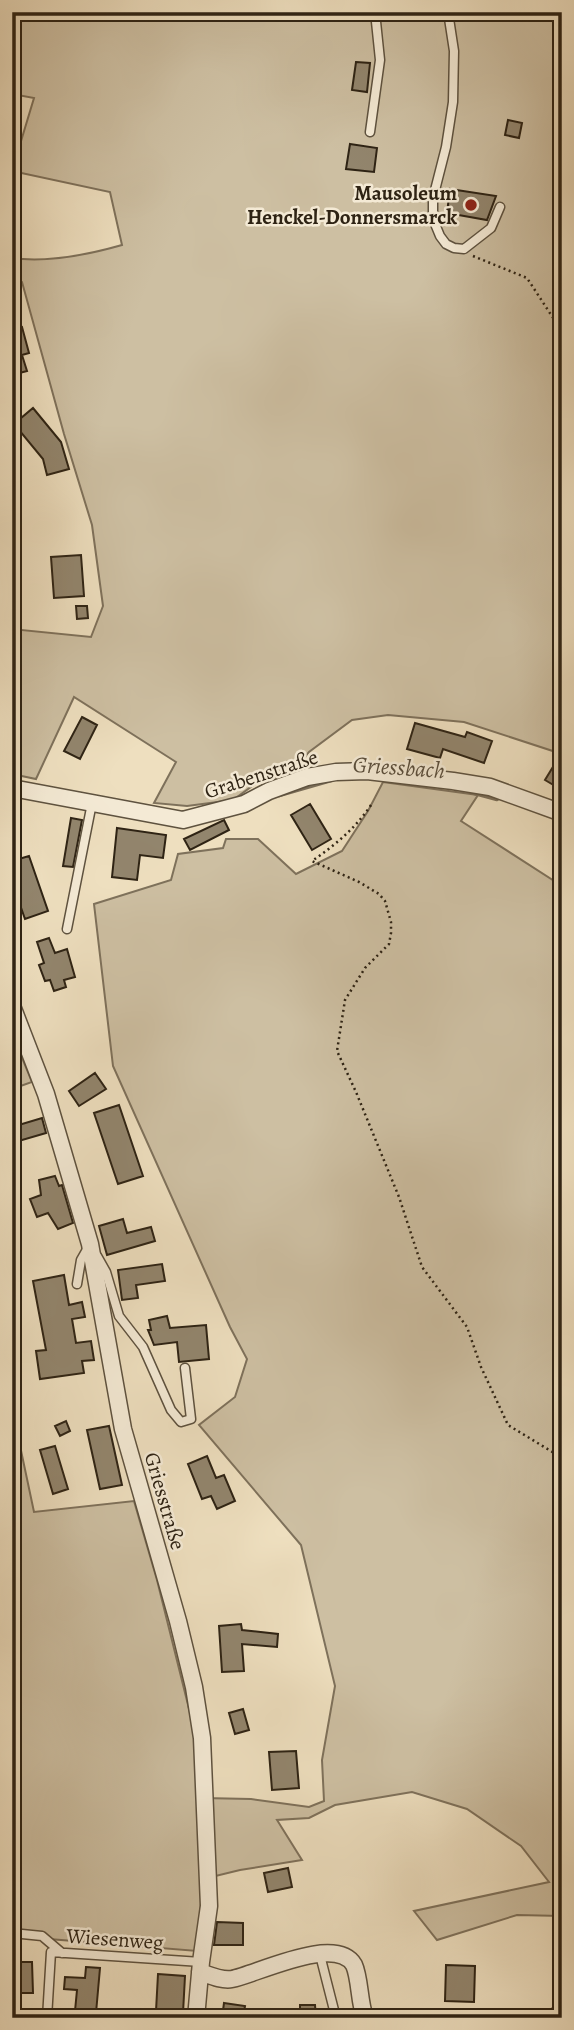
<svg xmlns="http://www.w3.org/2000/svg" width="574" height="2030" font-family="Alegreya,serif">
  <rect width="100%" height="100%" fill="#eedfbf"/>
  <filter id="stains"><feTurbulence type="fractalNoise" baseFrequency=".00286" numOctaves="4"/><feColorMatrix values="0 0 0 0 .2 0 0 0 0 .09 0 0 0 0 .02 0 0 0 .5 -.17"/></filter>
  <radialGradient id="worn" r=".72"><stop offset=".6" stop-color="#630" stop-opacity="0"/><stop offset="1" stop-color="#630" stop-opacity=".3"/></radialGradient>
  <path fill="#cdbfa2" stroke="#7e715b" stroke-width="2" d="M12 12H562V754L464 722 388 715 352 720 309 752 291 775 262 779 233 800 187 806 154 803 176 762 74 697 36 779 12 774V629L91 637 103 606 92 525 64 434 22 282 12 280V258C48 263 87 255 122 245L110 192 12 171 34 98 12 94Z
    M383 782 478 795 461 821 562 886V1916L517 1915 437 1940 414 1911 549 1882 521 1846 467 1809 412 1792 335 1805 309 1818 277 1820 302 1860 240 1870 203 1879 197 1951 12 1936V1408L34 1512 134 1501 157 1580 195 1733 203 1798 251 1799 309 1807 324 1801 322 1760 335 1686 301 1545 199 1425 235 1397 247 1359 230 1327 113 1066 94 904 171 880 178 854 223 848 226 839H258L296 874 342 851 368 811Z
    M12 1033 32 1082 12 1089Z"/>
  <g fill="none" stroke-linecap="round" stroke-linejoin="round">
    <path stroke="#7a6d58" stroke-width="4.5" d="M471 792 497 799
      M279 795 331 780"/>
  </g>
  <path fill="#92856d" stroke="#2e2314" stroke-width="2" d="M356 62 370 63 367 92 352 90Z
    M508 120 522 123 519 138 505 135Z
    M350 144 377 148 374 172 346 169Z
    M450 189 496 196 487 220 447 213Z
    M22 327 29 353 22 355 27 371 12 375V330Z
    M33 408 61 442 69 469 47 475 43 459 14 424Z
    M81 555 84 596 54 598 51 557Z
    M76 606H87L88 618 77 619Z
    M82 717 97 725 80 759 64 751Z
    M415 723 465 737 467 732 492 741 484 763 443 749 440 758 407 749Z
    M562 752V790L545 780Z
    M310 804 331 839 312 850 291 815Z
    M71 818 82 820 73 867 63 866Z
    M224 820 229 830 190 850 184 839Z
    M117 828 166 835 163 858 140 855 137 880 112 877Z
    M29 856 48 911 25 919 12 882V861Z
    M49 938 55 953 67 949 75 977 64 980 66 987 54 991 50 980 45 981 39 965 44 963 37 942Z
    M95 1073 106 1089 79 1106 69 1091Z
    M119 1105 143 1176 118 1184 94 1113Z
    M42 1118 46 1133 12 1143V1127Z
    M55 1176 59 1186 62 1185 73 1223 58 1229 48 1213 37 1217 30 1199 41 1195 39 1180Z
    M123 1219 127 1233 151 1227 155 1241 107 1255 99 1226Z
    M162 1264 165 1281 136 1285 138 1298 122 1300 118 1270Z
    M64 1275 69 1305 82 1302 85 1317 72 1319 76 1343 91 1341 94 1360 82 1361 84 1373 40 1379 36 1351 46 1350 33 1281Z
    M167 1316 170 1328 206 1325 209 1359 179 1362 177 1342 154 1345 148 1330H151L149 1320Z
    M66 1421 70 1431 60 1436 55 1426Z
    M109 1426 122 1485 100 1489 87 1430Z
    M55 1446 68 1489 53 1494 40 1450Z
    M207 1456 216 1478 224 1475 235 1501 217 1509 211 1496 202 1499 188 1464Z
    M241 1624 242 1630 278 1634 277 1647 242 1644 244 1671 222 1672 219 1626Z
    M243 1709 249 1730 235 1734 229 1713Z
    M296 1751 299 1788 272 1790 269 1752Z
    M288 1868 292 1887 268 1892 264 1873Z
    M217 1922 243 1923V1945H214Z
    M12 1962H32L33 1993H12Z
    M446 1965 475 1966 474 2002 445 2001Z
    M86 1967 100 1968 96 2013 75 2011 77 1990 64 1989 65 1977 85 1978Z
    M158 1974 185 1976 183 2013 156 2011Z
    M224 2003 245 2006 243 2018H222Z
    M300 2005H315L316 2018H300Z"/>
  <g fill="none" stroke-linecap="round" stroke-linejoin="round">
    <g stroke="#5e523f" stroke-width="11">
      <path id="service" d="M448 12 454 51 453 102 446 147 433 198V219L440 236 446 244 454 248 464 249 491 228 500 207
        M370 132 380 60 375 12
        M67 929 92 803
        M97 1256 106 1272 119 1316 143 1347 171 1410 181 1422 191 1419 185 1368
        M77 1284 81 1260 89 1246
        M12 1933 42 1936 62 1953
        M320 1955 336 2018
        M47 2018 51 1952 201 1962"/>
    </g>
    <g stroke="#5e523f" stroke-width="19">
      <path id="minor" d="M12 788 183 820 244 804 269 791 307 777 336 772 367 771 453 781 490 787 562 813
        M12 1006 46 1094 90 1244 123 1429 178 1621 194 1687 202 1738 209 1906 201 1962 196 2018
        M200 1972C209 1975 222 1981 232 1979 257 1974 336 1934 354 1965 360 1978 359 2002 365 2018
        M555 2018 562 2010"/>
    </g>
    <path stroke="#2e2314" stroke-width="2.5" stroke-dasharray="2 3.5" stroke-linecap="butt" d="M473 256 527 278 559 327 557 375 562 380
      M371 805C355 829 335 845 312 861L359 882 379 894 385 901 391 922V933L389 944 365 968 345 1000 337 1051 356 1092 399 1197 422 1267 467 1327 481 1367 508 1425 559 1456 562 1460"/>
    <use href="#service" stroke="#f4ead5" stroke-width="8"/>
    <use href="#minor" stroke="#f4ead5" stroke-width="16"/>
  </g>
  <circle fill="#8f2418" stroke="#f4ead5" stroke-width="2.5" cx="471" cy="205" r="7"/>
  <g text-anchor="middle" stroke-width="5" stroke-linejoin="round" paint-order="stroke">
    <g font-size="21" font-weight="bold" fill="#2e2314" stroke="#f4ead5" text-anchor="end">
      <text x="457" y="200">Mausoleum<tspan x="457" dy="24">Henckel-Donnersmarck</tspan></text>
    </g>
    <g font-size="21" fill="#2e2314" stroke="#f4ead5">
      <text transform="translate(261 774) rotate(-18)" y="7">Grabenstraße</text>
      <text transform="translate(165 1501) rotate(74)" y="7">Griesstraße</text>
      <text transform="translate(115 1939) rotate(4)" y="7">Wiesenweg</text>
    </g>
    <g font-size="23" font-style="italic" fill="#5a4e3c" stroke="#f4ead5">
      <text transform="translate(399 767) rotate(4)" y="8">Griessbach</text>
    </g>
  </g>
  <rect width="574" height="2030" fill="none" stroke="#eedfbf" stroke-width="42"/>
  <rect x="14" y="14" width="546" height="2002" fill="none" stroke="#2e2314" stroke-width="3.5"/>
  <rect x="21" y="21" width="532" height="1988" fill="none" stroke="#2e2314" stroke-width="2"/>
  <rect width="100%" height="100%" filter="url(#stains)"/>
  <rect width="100%" height="100%" fill="url(#worn)"/>
</svg>
